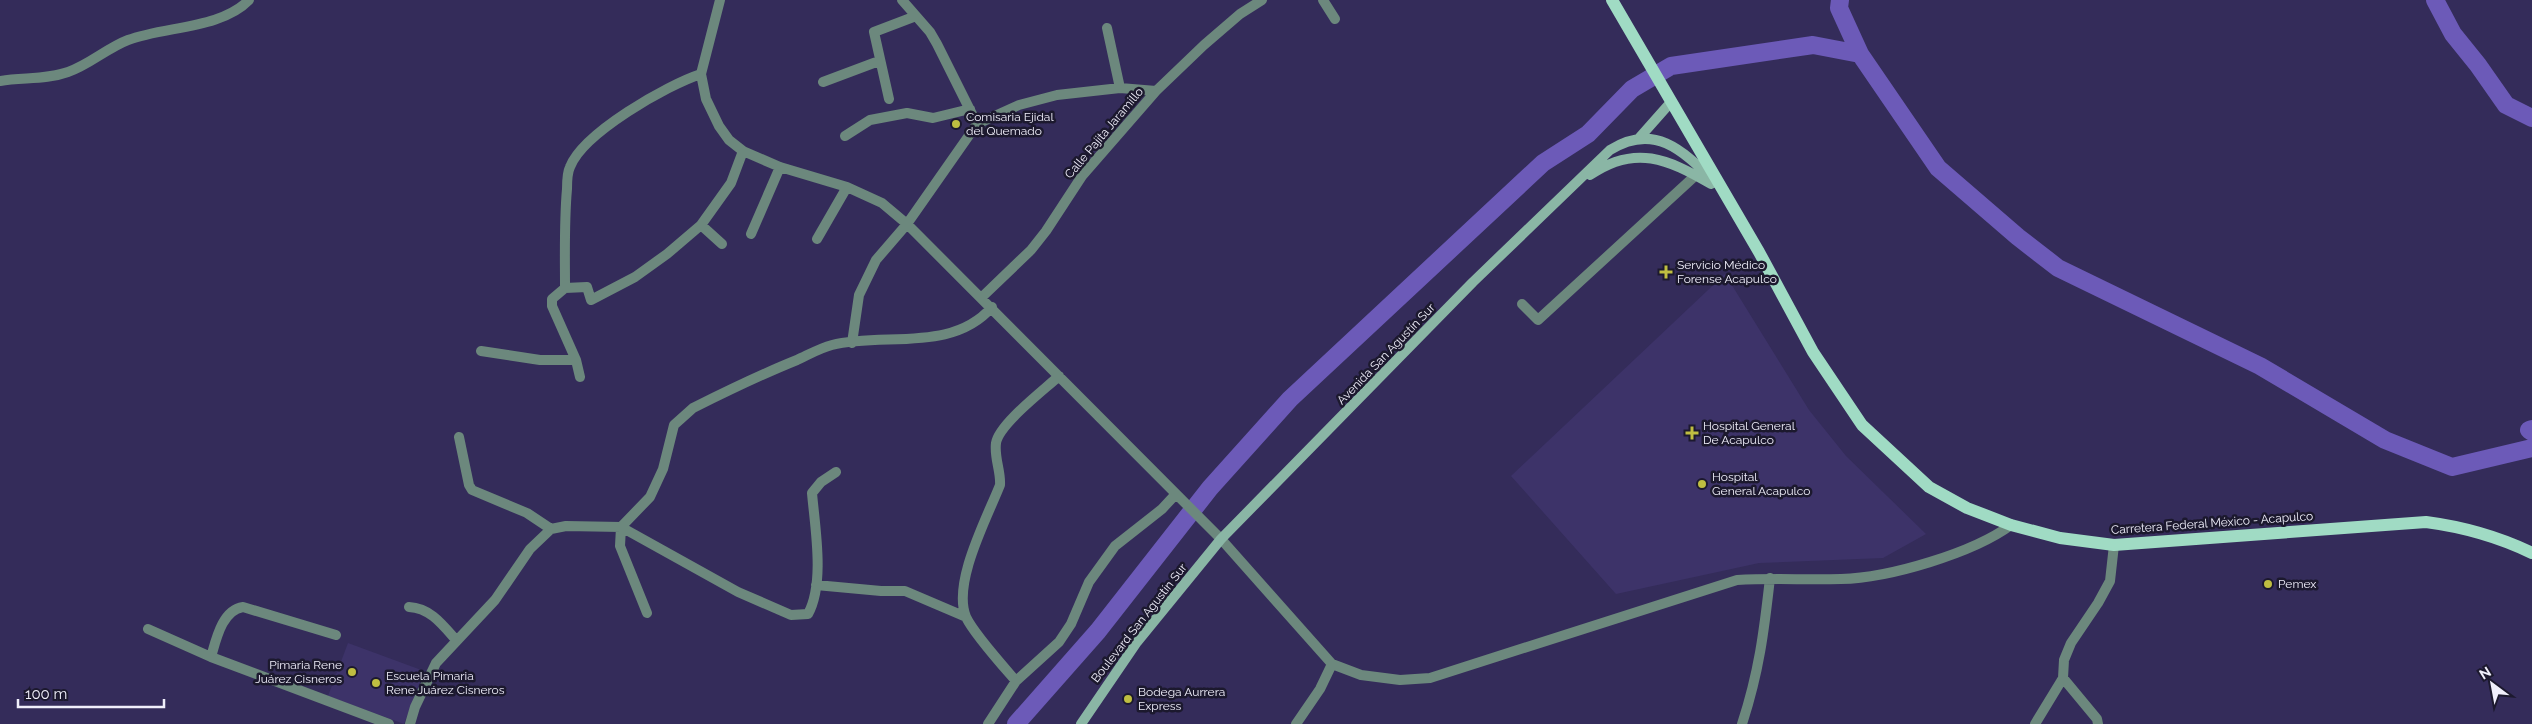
<svg xmlns="http://www.w3.org/2000/svg" width="2532" height="724" font-family="Raleway,sans-serif">
  <rect width="100%" height="100%" fill="#342c5a"/>
  <path fill="#3d3369" d="M1725 274 1809 410 1846 456 1926 534 1883 558 1759 563 1616 594 1511 476Z
    M348 643 424 671 404 724 328 696Z"/>
  <g fill="none" stroke-linecap="round" stroke-linejoin="round">
    <path stroke="#6c5ab8" stroke-width="18" d="M1840 0 1839 8 1860 54 1938 168 2018 237 2058 268 2260 366 2385 440 2452 467 2532 448
      M2435 0 2453 34 2478 65 2506 105 2532 118
      M2532 429 2529 430 2532 432
      M1016 724 1098 631 1210 488 1290 399 1543 163 1588 134 1632 89 1671 66 1813 45 1860 54"/>
    <path stroke="#6c887d" stroke-width="10" d="M720 0 701 74 706 99 719 126 729 140 743 151 780 167 847 187 882 203 907 224 1221 539 1332 664 1361 675 1400 680 1430 678 1737 580C1772 578 1806 580 1841 579 1889 578 1973 553 2011 525
      M902 0 930 32 937 44 977 124
      M1323 0 1335 19
      M1107 28 1120 88
      M0 81C22 77 46 80 68 72 89 65 107 48 128 40 165 26 221 29 249 0
      M823 82 879 61
      M889 99 874 32 916 16
      M845 136 870 120 907 113 933 118 970 109
      M701 225 722 244
      M751 234 780 167
      M817 239 847 187
      M565 288C565 255 564 222 567 189 567 182 567 173 570 167 583 133 667 85 701 74
      M981 298 1031 250 1046 231 1082 176 1156 91 1204 45 1240 14 1262 0
      M1522 304 1538 320 1696 175
      M852 343 859 295 876 260 907 224 977 124 1019 105 1057 95 1120 88 1156 91
      M481 351 540 360H576
      M580 377 576 360 552 306V299L565 288 587 287 591 300 635 277 667 254 701 225 731 183 743 151
      M459 437 469 485 472 490 527 513 551 529
      M816 585 881 591H905L966 617
      M409 607C430 608 442 624 456 640
      M647 613 620 546 621 527 650 497 663 469 674 425 693 408C727 391 762 374 797 360 808 355 820 348 832 345 884 332 952 353 992 307
      M148 629 211 657 389 724
      M211 657C216 640 222 610 243 607L336 635
      M2063 678 2097 719 2098 724
      M1016 681C1003 666 974 634 966 617 952 583 987 518 1000 485 1001 471 994 458 996 443 999 424 1044 390 1059 376
      M410 724 415 707 436 663 495 600 530 549 551 529 566 526 621 527 738 592 791 615 808 614C825 583 815 528 812 493L821 482 836 472
      M988 724 1016 681 1059 642 1071 624 1089 582 1115 546 1162 509 1175 495
      M1296 724 1320 689 1332 664
      M1742 724C1759 672 1764 632 1770 578
      M2035 724 2063 678 2064 660 2071 643 2098 603 2110 581 2114 545"/>
    <path stroke="#8ab6a5" stroke-width="10" d="M1640 137 1671 102
      M1590 175C1635 144 1668 159 1711 184
      M1081 724 1137 642 1221 539 1473 282 1610 150C1655 122 1683 151 1716 183"/>
    <path stroke="#a0dbc4" stroke-width="12" d="M1612 0 1759 252 1813 352 1862 425 1929 487 1967 508 2011 525 2060 538 2114 545 2426 522C2464 527 2497 536 2532 553"/>
  </g>
  <g fill="#bfbe41" stroke="#1c192e" stroke-width="2">
    <circle cx="956" cy="124" r="5"/>
    <path d="M1663.5 264.5h5v5h5v5h-5v5h-5v-5h-5v-5h5z"/>
    <path d="M1689.5 425.5h5v5h5v5h-5v5h-5v-5h-5v-5h5z"/>
    <circle cx="1702" cy="484" r="5"/>
    <circle cx="2268" cy="584" r="5"/>
    <circle cx="352" cy="672" r="5"/>
    <circle cx="376" cy="683" r="5"/>
    <circle cx="1128" cy="699" r="5"/>
  </g>
  <g text-anchor="middle" stroke-width="5" stroke-linejoin="round" paint-order="stroke">
    <g font-size="12" fill="#f0effb" stroke="#1c192e" text-anchor="start">
      <text x="966" y="121">Comisaria Ejidal<tspan x="966" dy="14">del Quemado</tspan></text>
      <text x="1677" y="269">Servicio Médico<tspan x="1677" dy="14">Forense Acapulco</tspan></text>
      <text x="1703" y="430">Hospital General<tspan x="1703" dy="14">De Acapulco</tspan></text>
      <text x="1712" y="481">Hospital<tspan x="1712" dy="14">General Acapulco</tspan></text>
      <text x="2278" y="588">Pemex</text>
      <text x="342" y="669" text-anchor="end">Pimaria Rene<tspan x="342" dy="14">Juárez Cisneros</tspan></text>
      <text x="386" y="680">Escuela Pimaria<tspan x="386" dy="14">Rene Juárez Cisneros</tspan></text>
      <text x="1138" y="696">Bodega Aurrera<tspan x="1138" dy="14">Express</tspan></text>
    </g>
    <g font-size="12" fill="#f0effb" stroke="#1c192e">
      <text transform="translate(1104 133) rotate(-50)" y="4">Calle Pajita Jaramillo</text>
      <text transform="translate(1386 354) rotate(-46)" y="4">Avenida San Agustín Sur</text>
      <text transform="translate(2212 523) rotate(-4)" y="4">Carretera Federal México - Acapulco</text>
      <text transform="translate(1139 623) rotate(-52)" y="4">Boulevard San Agustín Sur</text>
    </g>
  </g>
  <g transform="translate(2492 684) rotate(328)" stroke="#1c192e" stroke-width="4" paint-order="stroke">
  <path d="M0-4L9 19L0 12L-9 19Z" fill="#f0effb"/>
  <text y="-8" font-size="14" font-weight="bold" text-anchor="middle" fill="#f0effb">N</text>
  </g>
  <path d="M18 699v8h146v-8" fill="none" stroke="#f0effb" stroke-width="2.5"/>
  <text x="25" y="699" font-size="15" fill="#f0effb" stroke="#1c192e" stroke-width="4" paint-order="stroke">100 m</text>
</svg>
